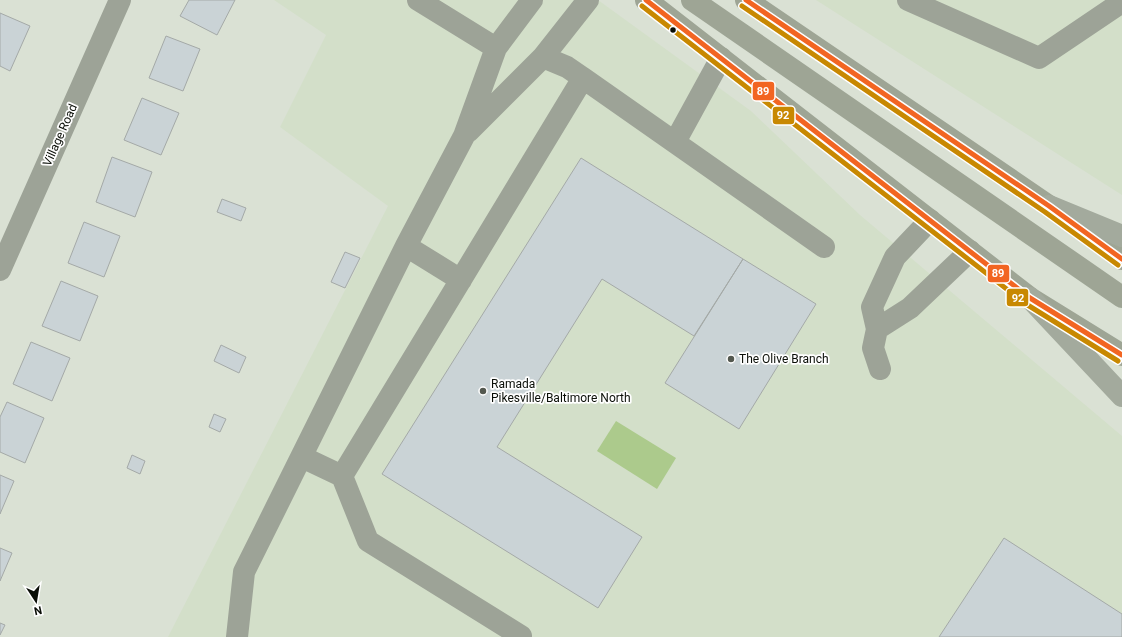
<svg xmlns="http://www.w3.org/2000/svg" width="1122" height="637" font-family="Roboto,sans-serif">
  <rect width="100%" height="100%" fill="#dae1d4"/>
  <path fill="#d3dfc9" d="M274 0H598L751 111 860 215 1122 436V637H168L388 206 280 127 326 35Z
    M816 0H1122V195Z"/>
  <path fill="#acca8c" d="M616 421 676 458 657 489 597 451Z"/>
  <path fill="#cad3d6" stroke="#a4a9a7" d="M189 0H235L217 35 180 16Z
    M0 13 30 26 10 71 0 66Z
    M166 36 200 49 183 91 149 78Z
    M142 98 179 113 161 155 124 140Z
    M112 157 152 172 135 217 96 202Z
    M581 158 743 259 694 336 602 279 497 447 642 537 598 608 382 474Z
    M222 199 246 208 241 221 217 212Z
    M84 222 120 236 104 277 68 263Z
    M345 252 360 258 345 288 331 282Z
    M743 259 816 304 739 429 665 383Z
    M61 281 98 296 80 341 42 326Z
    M31 342 70 358 52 401 13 384Z
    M221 345 246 357 239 373 214 361Z
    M7 402 44 418 25 463 0 452V417Z
    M214 414 226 419 220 432 209 427Z
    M132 455 145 461 140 474 127 468Z
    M0 475 14 481 0 514Z
    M1004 538 1122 614V637H939Z
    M0 548 12 553 0 581Z
    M0 623 5 625 0 635Z"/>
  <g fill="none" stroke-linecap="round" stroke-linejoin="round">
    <path stroke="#9da397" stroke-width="22" d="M418 0 496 48
      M908 0 1039 58 1122 2
      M543 57 567 67 583 78
      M469 131 543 57 588 0
      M675 142 721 58
      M406 246 461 280
      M0 270 120 0
      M877 329 910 308 970 251
      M880 369 873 348 877 329 872 307 895 257 930 220
      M302 457 342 476
      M521 636 368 541 342 476 583 78 824 247
      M237 637 244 572 406 246 464 136 496 48 532 0"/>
    <path stroke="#9ea595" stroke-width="22" d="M646 0 1030 298 1122 355
      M692 0 1122 297
      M746 0 1049 206 1122 259"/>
    <path stroke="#a3aa9d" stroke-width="22" d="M1049 206 1122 236
      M1030 298 1122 396"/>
    <g stroke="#fff" stroke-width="8">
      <path id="bus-1" d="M646 0 1030 298 1122 355
        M746 0 1049 206 1122 259"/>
    </g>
    <g stroke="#fff" stroke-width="8">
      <path id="bus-2" d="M642 6 1026 304 1118 361
        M742 6 1045 212 1118 265"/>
    </g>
    <use href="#bus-1" stroke="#f26522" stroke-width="5"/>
    <use href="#bus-2" stroke="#c88801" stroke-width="5"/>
  </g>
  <circle fill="#0a0e07" stroke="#fff" stroke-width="1.5" cx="673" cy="30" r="3.5"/>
  <g fill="#53584f" stroke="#fff" stroke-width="1.5">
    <circle cx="731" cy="359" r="4"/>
    <circle cx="483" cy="391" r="4"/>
  </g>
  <g text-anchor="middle" stroke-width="3.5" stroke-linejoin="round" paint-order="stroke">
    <g font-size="12" fill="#0a0e07" stroke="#fff">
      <text transform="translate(60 135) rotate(-66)" y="4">Village Road</text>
    </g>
    <g font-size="12" fill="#0a0e07" stroke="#fff" text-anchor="start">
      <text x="739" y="363">The Olive Branch</text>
      <text x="491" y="388">Ramada<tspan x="491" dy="14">Pikesville/Baltimore North</tspan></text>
    </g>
  </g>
  <g stroke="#fff" stroke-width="1.5">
    <rect x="752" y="81" width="23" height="20" rx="4" fill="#f26522"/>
    <rect x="772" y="106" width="23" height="19" rx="4" fill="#c88801"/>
    <rect x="987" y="264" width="23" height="19" rx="4" fill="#f26522"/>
    <rect x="1006" y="288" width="23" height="19" rx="4" fill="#c88801"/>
  </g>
  <g font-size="11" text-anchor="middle" font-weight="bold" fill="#fff">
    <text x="763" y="95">89</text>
    <text x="783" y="119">92</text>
    <text x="998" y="277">89</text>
    <text x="1018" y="302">92</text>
  </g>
  <g transform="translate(36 601) rotate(168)" stroke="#ffffff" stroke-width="3" paint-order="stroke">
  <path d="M0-3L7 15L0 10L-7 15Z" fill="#0a0e07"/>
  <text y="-6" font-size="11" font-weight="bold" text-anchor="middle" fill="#0a0e07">N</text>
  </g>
</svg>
